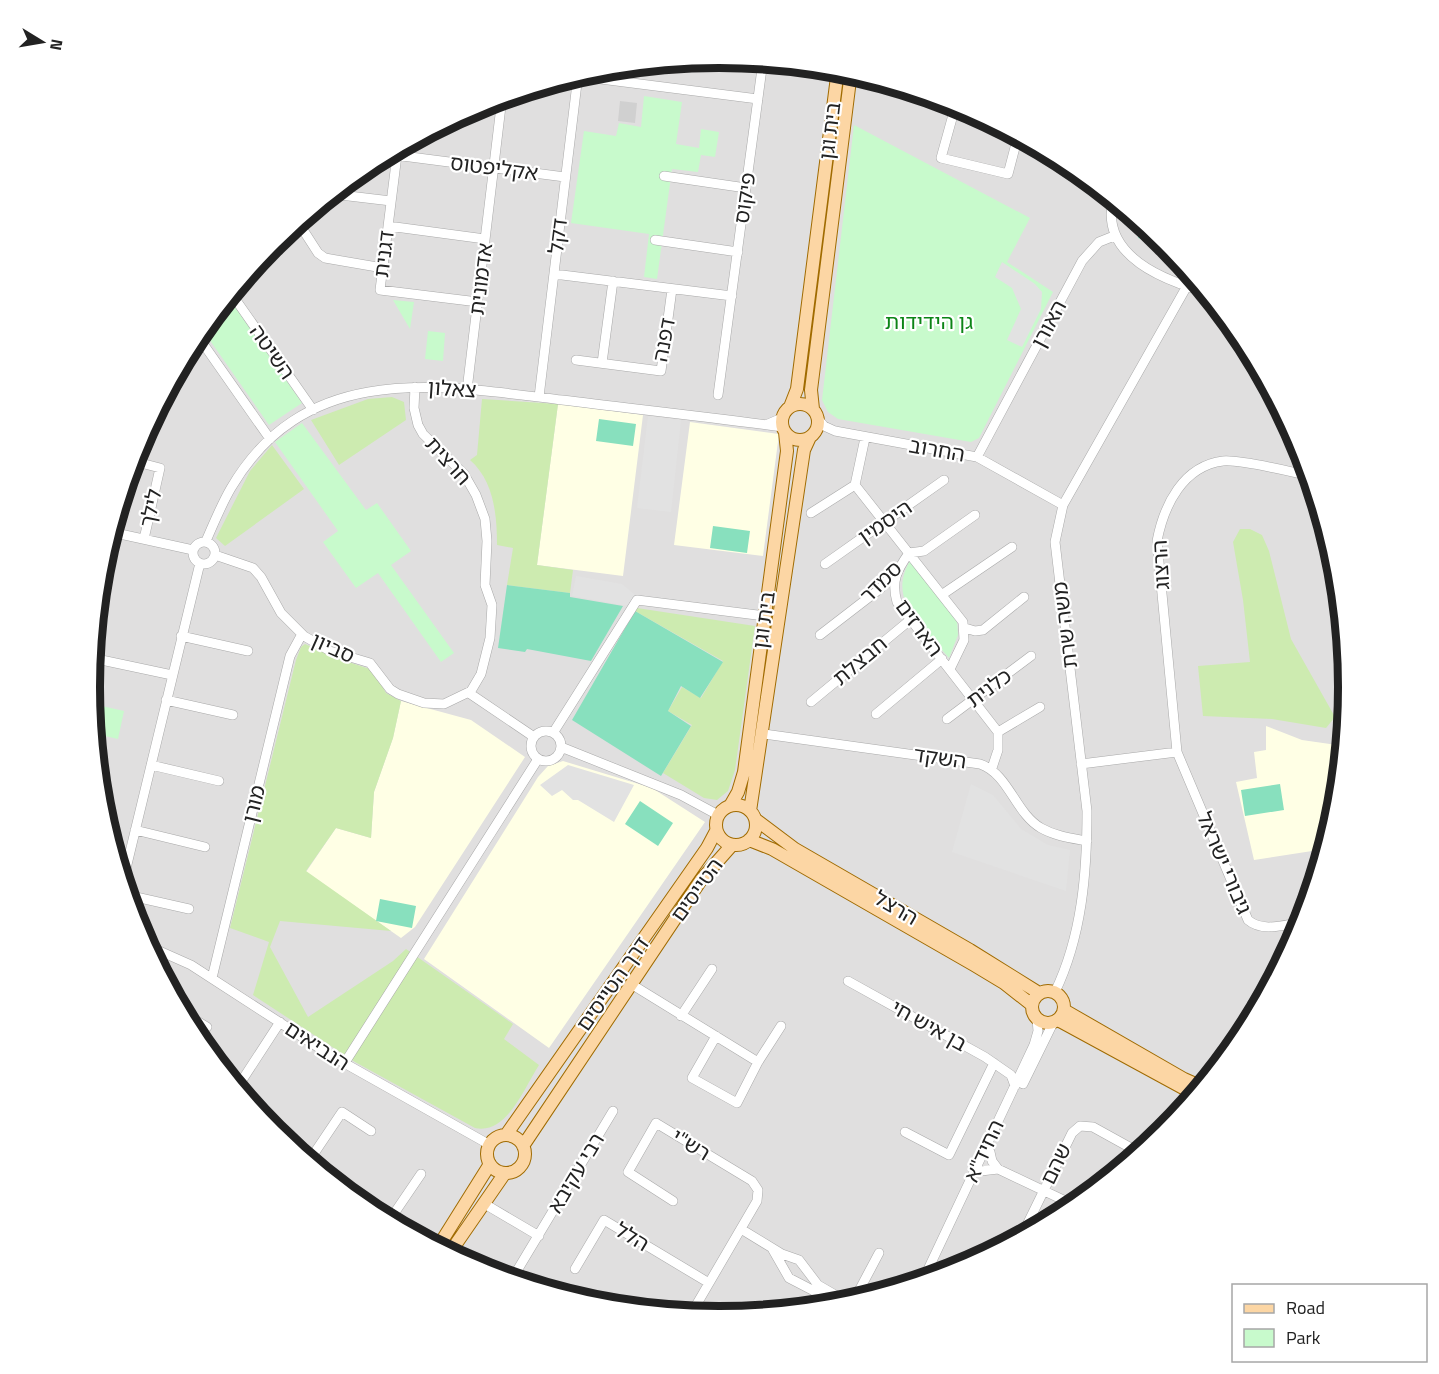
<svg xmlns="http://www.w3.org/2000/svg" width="1439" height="1374" font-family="'Titillium Web','Noto Sans Hebrew',sans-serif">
  <rect width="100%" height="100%" fill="#f2efe9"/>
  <path fill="#e0dfdf" d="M91 687a628 628 0 1 1 1256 0a628 628 0 1 1-1256 0Z"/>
  <path fill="#ffffe5" d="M558 404 643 415 623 576 537 565Z
    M690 422 779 434 763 556 674 545Z
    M401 701 471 720 525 757 415 927 401 938 306 872 336 828 371 838 374 792 393 738Z
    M1266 726 1302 740 1344 746 1337 810 1325 849 1254 860 1236 782 1257 778 1254 752 1266 750Z
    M563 761 652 788 705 822 549 1048 424 959 538 777 548 766Z"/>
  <path fill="#d0d0d0" d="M620 101 637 103 635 123 618 121Z"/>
  <path fill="#cdebb0" d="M392 397 404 402 406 420 339 465 311 420 368 399Z
    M482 399 558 404 537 565 573 570 570 593 507 585 513 548 497 545C497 515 494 481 470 460L477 455Z
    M272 445 304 489 225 546 216 538 250 471Z
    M1240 529H1250L1262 535 1269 551 1291 639 1335 717 1326 728 1272 719 1203 716 1198 666 1250 662 1243 600 1233 542Z
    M637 608 755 626 735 770 728 791 717 800 704 798 663 773 692 725 668 711 682 687 701 698 723 661 635 611Z
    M305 644 339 659 373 670 386 693 401 701 393 738 374 792 371 838 336 828 306 871 391 931 280 921 270 947 308 1017 393 961 406 949 513 1024 504 1039 539 1065C524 1088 507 1135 475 1128L355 1062 253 995 269 942 230 928 296 660 301 647Z"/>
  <path fill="#c8facc" d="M644 96 682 102 676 144 699 148 701 129 719 132 715 157 701 155 698 172 672 169 657 279 644 277 649 234 571 223 584 131 616 136 619 123 641 127Z
    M854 125 1030 218 1007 262 1053 292 979 438 971 442 838 419 828 412 822 400Z
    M228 297 302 403 269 425 202 329Z
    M393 300 414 302 410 329Z
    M428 331 445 333 443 361 425 359Z
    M302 423 366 510 377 503 411 551 391 565 454 653 441 662 378 573 356 588 323 542 338 531 275 442Z
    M910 561 957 621 958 635 949 658C924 628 886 601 910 561Z
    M102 706 124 711 118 739 96 734Z"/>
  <path fill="#88e0be" d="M1142 223 1165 242 1168 245 1138 238Z
    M599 419 636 424 633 446 596 441Z
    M713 526 750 531 747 553 710 548Z
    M507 585 570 593V597L623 606 591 661 527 649 525 652 498 648Z
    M635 611 723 662 700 698 681 686 668 711 691 726 661 776 572 720Z
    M1280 784 1284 810 1245 816 1241 790Z
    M640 801 673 823 658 846 625 824Z
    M380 899 416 906 412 928 376 921Z"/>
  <path fill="#e2e2e2" d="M1002 262 1035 284 1042 292 1041 309 1022 347 1007 340 1021 309 1012 288 995 277Z
    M648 416 681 420 671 512 637 508Z
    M576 576 622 584 635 595 627 606 572 596Z
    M568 765 634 785 614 822 578 800H573L562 790 552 796 540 785Z
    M971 784 993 795 1021 829 1048 845 1070 850 1066 891 952 852Z"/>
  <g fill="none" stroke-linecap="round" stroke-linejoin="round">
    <g stroke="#a9a9a9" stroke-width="10">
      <path id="minor" d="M577 76 758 99
        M956 104 941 158 1008 174 1018 136
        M387 154 565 177
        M397 155 380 290 478 302
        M664 176 746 188
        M332 194 391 201
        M1113 199C1100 255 1162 280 1206 292
        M298 222 318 253 325 258 383 268
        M388 226 485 239
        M655 240 738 252
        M554 274 732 296
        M231 293 313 410
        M197 335 270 439
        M576 360 661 371 672 289
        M602 363 613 281
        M467 390 502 98
        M718 395 763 61
        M539 397 578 75
        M818 419 824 426 835 431 977 457 1063 505
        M768 424 782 418
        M865 438 855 485 963 622 964 640 950 669
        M977 457 1082 261 1099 242 1114 236
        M133 461 160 468 144 539
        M811 513 855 485
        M111 532 193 550
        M206 541C214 523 221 505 231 488 306 360 439 385 562 400 635 409 709 417 783 427
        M193 553a11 11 0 1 1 22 0a11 11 0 1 1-22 0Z
        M909 553C897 570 891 581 897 602L998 732V750L992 768
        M215 555 253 568 261 577 281 613 304 636 330 651 370 663 390 689 398 694 424 703 444 704 471 691 481 674 490 638 492 605 485 585 487 541 485 519 476 495 464 474 423 434 418 425 414 408 415 387
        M907 556 909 553 924 551 975 515
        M1337 563 1340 590
        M825 564 944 480
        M943 594 1012 547
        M965 628 975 631 983 630 1024 597
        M820 635 881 588 896 569
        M181 636 248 651
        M92 658 172 675
        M469 693 534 737
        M166 700 233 715
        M811 702 910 620
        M876 714 942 659
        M947 719 1031 656
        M531 746a15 15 0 1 1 30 0a15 15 0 1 1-30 0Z
        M998 732 1040 707
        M553 733 637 600 765 616
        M764 734 980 764C1009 774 1015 813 1041 828 1055 836 1071 838 1087 841
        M561 747 681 795 718 815
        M1081 764 1177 752
        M151 765 219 781
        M135 830 205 847
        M123 881 200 563
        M127 895 189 909
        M1303 922C1286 924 1263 933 1248 920L1177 752 1157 541C1164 505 1183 466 1223 461 1240 459 1291 472 1311 476
        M146 945 191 965 330 1055 490 1145
        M212 978 290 656 302 634
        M848 981 985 1057 1011 1075 1015 1086
        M631 984 758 1062 781 1026
        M1055 992C1082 936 1087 873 1087 811L1055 542 1063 505 1187 286
        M182 1012 207 1027
        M681 1016 712 969
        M1252 1021V1004L1264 999
        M716 1036 692 1078 737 1103 758 1062
        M344 1064 538 759
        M1023 1084 1053 1023
        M237 1088 280 1022
        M905 1132 949 1155 994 1063
        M990 1152 992 1161 998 1169
        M309 1161 342 1112 371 1131
        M981 1171 998 1169 1076 1206
        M673 1201 628 1172 656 1123 752 1181 758 1190 757 1201 691 1314
        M483 1203 539 1236
        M389 1221 421 1174
        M741 1229 782 1254 799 1260 818 1285 849 1303
        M1021 1237 1072 1133 1080 1126 1093 1127 1140 1153
        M773 1250 789 1278 841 1305
        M575 1269 604 1220 709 1283
        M512 1279 613 1111
        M923 1280 1034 1045 1038 1031 1037 1019
        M853 1302 879 1253"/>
    </g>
    <g stroke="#a06b00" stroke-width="14">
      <path id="major" d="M782 422a18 18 0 1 1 36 0a18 18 0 1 1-36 0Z
        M790 407 797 389 838 69
        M813 409 811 390 851 72
        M716 825a20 20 0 1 1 40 0a20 20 0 1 1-40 0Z
        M730 806 738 792 744 772 787 451 785 432
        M750 811 804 450 810 437
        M755 819 795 849 970 950 1039 993
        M749 840 772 849 974 965 1004 983 1032 1005
        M1032 1007a16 16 0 1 1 32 0a16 16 0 1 1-32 0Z
        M1064 1010 1184 1079 1202 1087
        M1058 1020 1196 1095
        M506 1135 707 848 716 831
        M487 1154a19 19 0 1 1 38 0a19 19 0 1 1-38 0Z
        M523 1146 701 880 732 845
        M438 1247 490 1164
        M449 1254 505 1173"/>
    </g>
    <use href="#minor" stroke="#fff" stroke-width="9"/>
    <use href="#major" stroke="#fcd6a4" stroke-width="12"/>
  </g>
  <g text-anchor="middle" stroke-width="4.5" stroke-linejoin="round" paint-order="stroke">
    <g font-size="21" fill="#222" stroke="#fff">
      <text transform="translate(830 131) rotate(-83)" y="7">בית וגן</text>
      <text transform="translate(494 168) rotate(7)" y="7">אקליפטוס</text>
      <text transform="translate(745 198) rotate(-82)" y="7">פיקוס</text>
      <text transform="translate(558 236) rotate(-83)" y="7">דקל</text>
      <text transform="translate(384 254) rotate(-83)" y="7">דגנית</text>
      <text transform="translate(481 279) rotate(-83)" y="7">אדמונית</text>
      <text transform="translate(1049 324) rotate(-62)" y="7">האורן</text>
      <text transform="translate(664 340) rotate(-79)" y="7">דפנה</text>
      <text transform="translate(272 352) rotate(55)" y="7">השיטה</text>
      <text transform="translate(452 389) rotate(4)" y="7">צאלון</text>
      <text transform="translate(937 450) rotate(10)" y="7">החרוב</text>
      <text transform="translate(448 461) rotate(48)" y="7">חרצית</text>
      <text transform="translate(151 508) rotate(-78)" y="7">לילך</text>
      <text transform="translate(885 522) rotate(-35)" y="7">היסמין</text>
      <text transform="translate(1161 565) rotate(-93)" y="7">הרצוג</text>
      <text transform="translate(881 582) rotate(-45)" y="7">סמדר</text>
      <text transform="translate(764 620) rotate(-82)" y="7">בית וגן</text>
      <text transform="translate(1065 625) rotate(-97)" y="7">משה שרת</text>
      <text transform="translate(919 628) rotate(54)" y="7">הארזים</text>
      <text transform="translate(333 648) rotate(24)" y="7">סביון</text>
      <text transform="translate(860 661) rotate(-40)" y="7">חבצלת</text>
      <text transform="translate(989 688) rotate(-37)" y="7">כלנית</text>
      <text transform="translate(940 758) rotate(8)" y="7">השקד</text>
      <text transform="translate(254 804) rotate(-76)" y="7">מורן</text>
      <text transform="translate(1224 863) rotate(67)" y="7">גיבורי ישראל</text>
      <text transform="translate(697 890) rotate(-54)" y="7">הטייסים</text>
      <text transform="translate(896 908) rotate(30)" y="7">הרצל</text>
      <text transform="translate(613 984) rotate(-55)" y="7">דרך הטייסים</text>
      <text transform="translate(929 1026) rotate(29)" y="7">בן איש חי</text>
      <text transform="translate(317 1046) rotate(33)" y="7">הנביאים</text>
      <text transform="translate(691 1145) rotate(31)" y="7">רש"י</text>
      <text transform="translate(984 1151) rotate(-65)" y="7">החיד"א</text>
      <text transform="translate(1056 1164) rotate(-64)" y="7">שהם</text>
      <text transform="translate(576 1173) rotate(-59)" y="7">רבי עקיבא</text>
      <text transform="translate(632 1237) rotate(31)" y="7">הלל</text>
    </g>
    <g font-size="21" fill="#0c8416" stroke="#fff">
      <text x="929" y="329">גן הידידות</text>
    </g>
  </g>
  <path d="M0 0H1439V1374H0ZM100 687a619 619 0 1 1 1238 0a619 619 0 1 1-1238 0Z" fill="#fff" fill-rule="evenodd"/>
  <path fill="none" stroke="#222" stroke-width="8" d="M100 687a619 619 0 1 1 1238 0a619 619 0 1 1-1238 0Z"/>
  <rect x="1232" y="1284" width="195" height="78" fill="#ffffff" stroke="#a7a7a7" stroke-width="1.5"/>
  <rect x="1244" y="1304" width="30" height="9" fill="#fcd6a4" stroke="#a7a7a7" stroke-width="1.5"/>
  <text x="1286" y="1314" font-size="18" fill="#222222">Road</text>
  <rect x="1244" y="1329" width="30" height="18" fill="#c8facc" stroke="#a7a7a7" stroke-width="1.5"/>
  <text x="1286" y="1344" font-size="18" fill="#222222">Park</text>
  <g transform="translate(42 42) rotate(101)" stroke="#ffffff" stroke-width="4.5" paint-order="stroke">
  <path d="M0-4.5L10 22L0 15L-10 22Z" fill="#222222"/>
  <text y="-9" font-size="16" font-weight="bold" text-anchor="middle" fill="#222222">N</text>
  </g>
</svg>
